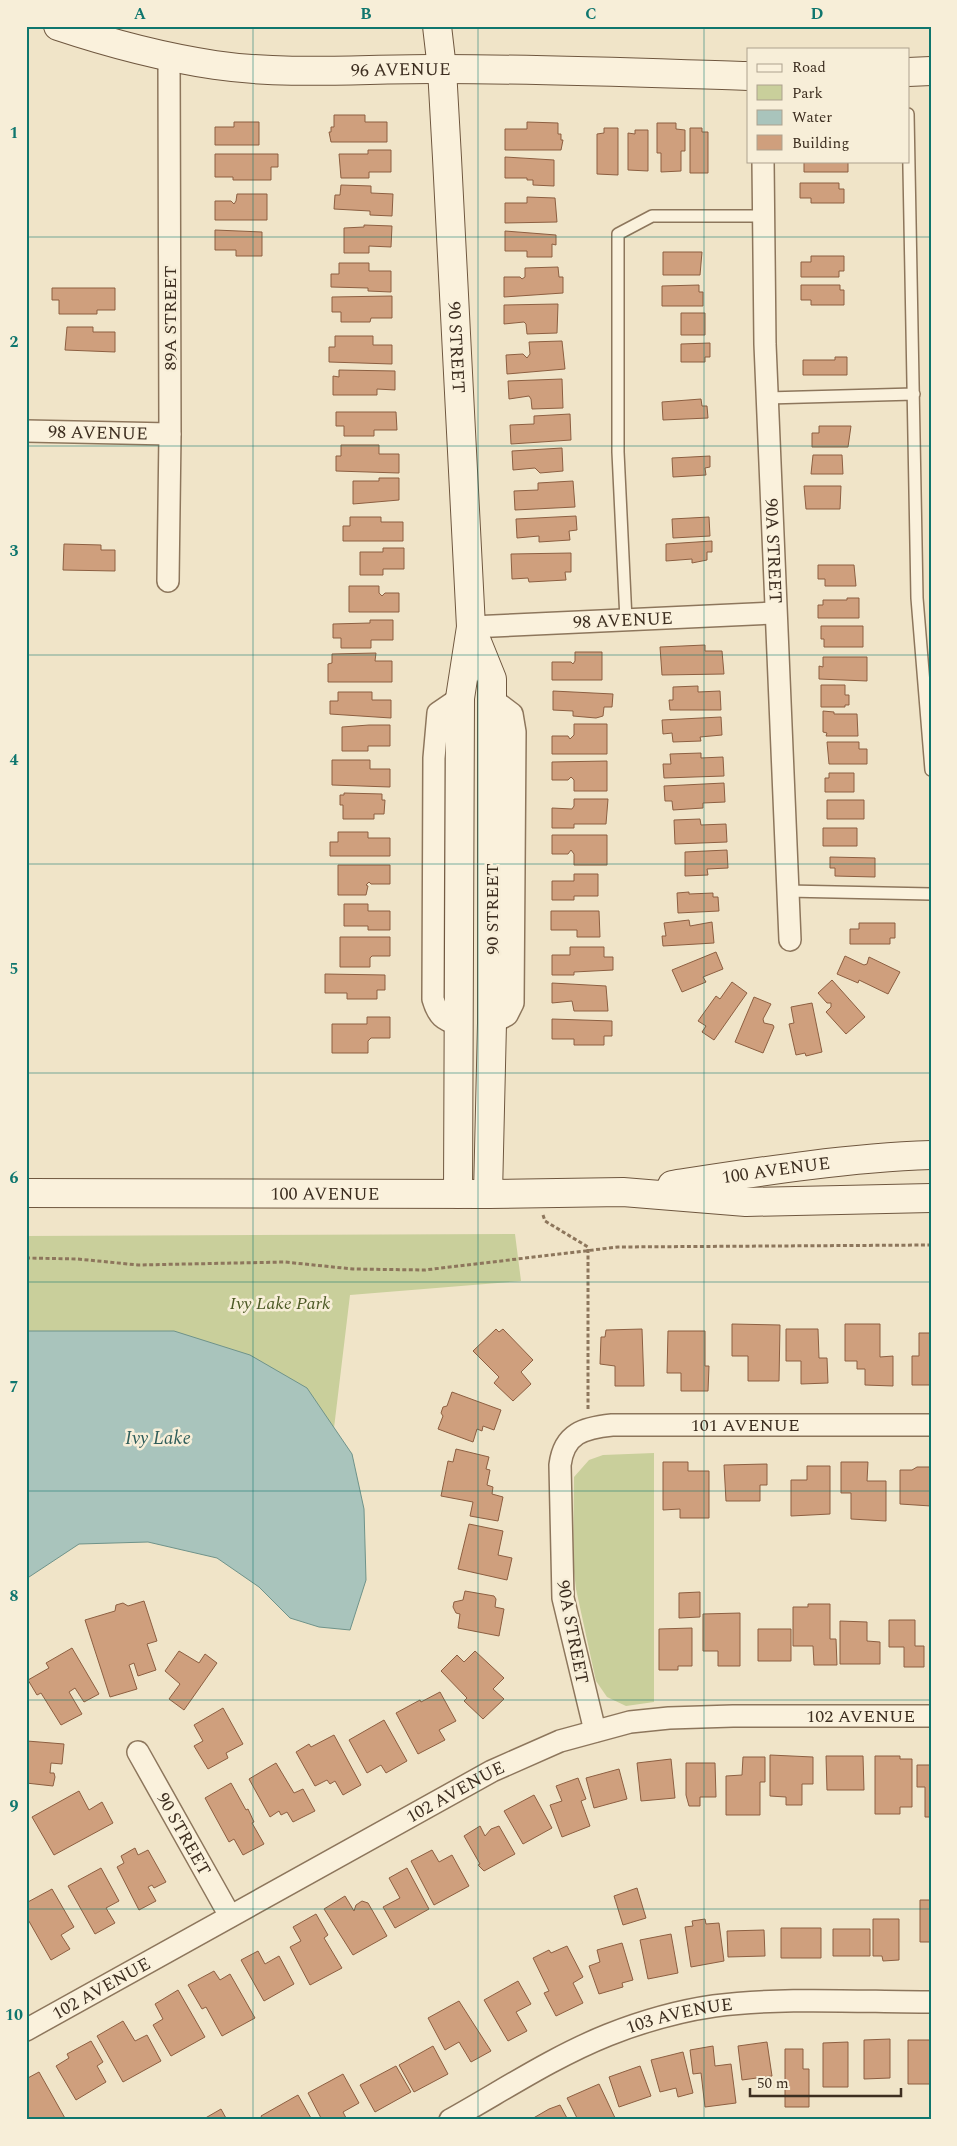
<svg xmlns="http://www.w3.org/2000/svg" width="957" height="2146" font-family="Spectral,serif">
  <rect width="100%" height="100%" fill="#f0e4c8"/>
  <path fill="#c9cf9b" d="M515 1234 521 1281 350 1295 334 1428 223 1346 26 1332V1236Z
    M654 1453V1702L626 1706 607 1697 596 1681 576 1589 573 1563 574 1477 589 1460 603 1455Z"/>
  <path fill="#a9c4bc" stroke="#6f938a" d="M26 1331H174L250 1355 307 1388 352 1454 364 1509 366 1580 350 1630 319 1627 290 1618 259 1587 217 1558 148 1542 79 1544 26 1579Z"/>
  <path fill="#cf9f7d" stroke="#8d5f41" d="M334 115H365V122H387V142H331L329 132H331V127H334Z
    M234 122H259V145H215V127H234Z
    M527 122 558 123V134H561V140H563L561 150H505V129H527Z
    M657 123H676V129L685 130V151H681V171L661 172V153H657Z
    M604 128H618V175L597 174V134L604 133Z
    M690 128H702V132H708V173H690Z
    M635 130H648V171L628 170V133L635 134Z
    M368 150H391V172H369V178H341L339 154H368Z
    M215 154H278V167H271V180H233V177H215Z
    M505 157 554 160V186L533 185V180H527V178H505Z
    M804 161H848V172H804Z
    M800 183H839V189H844V203H811V198H800Z
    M341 185 371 186V193L393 194 392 216 370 215V211L334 209 335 195H340Z
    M237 194H267V220H215V201H231L234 204 236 201Z
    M527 197 555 198 557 222 505 223V203H527Z
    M364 225 392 226 391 247 369 246V253H344V228L364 227Z
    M215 230 262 232V256H236V250H215Z
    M505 231 556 235V245L552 244V257H527V251H505Z
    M663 252H702L700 275H663Z
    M811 256H844V271H839V277H801V262H811Z
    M339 263H369V271H391V292L368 291V288L331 287V274H339Z
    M558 267 559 277H563V293L504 297V277H520L522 279 525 277V268Z
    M699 285V292H703V306H662V286Z
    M801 285H840V290H844V305H811V300H801Z
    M52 288H115V310H97V314H59V300H52Z
    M392 296V318H371L370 322H341V312H332V297Z
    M558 304 557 333 527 334 526 324 524 322 504 324V305Z
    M681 313H705V335H681Z
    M67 327H93V332H115V352L65 350Z
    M335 336H373V345H392V364L329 362V347H335Z
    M562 341 565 369 507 374 506 355 523 354 527 358 530 354 529 342Z
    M710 343V357H705V362H681V344Z
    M835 357H847V375H803V360H835Z
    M339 370 395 371V390L377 389V395H333V376L339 377Z
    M562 379 563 408 532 409 531 399 529 396 509 399 508 381Z
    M701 399 702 406H707L708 418 663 420 662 402Z
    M336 412H396L397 430H374V436H344V426H336Z
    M570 414 571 440 511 444 510 425 534 424V416Z
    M819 426H851L848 447H812V433H819Z
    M341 445H379V454H399V473L336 471V456H341Z
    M562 448 563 471 540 473 535 468 513 470 512 451Z
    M813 455H842L843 474H811Z
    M710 456V467L705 468 706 475 673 477 672 458Z
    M379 478H399V500L353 504V481H379Z
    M573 481 575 507 515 510 514 491 538 490V483Z
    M804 486H841L840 509H806Z
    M576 516 577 530 569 531 570 540 539 542V536L517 538 516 519Z
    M350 517H381V522H403V541H343V526H350Z
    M709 517 710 536 673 538 672 519Z
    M712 541V552H707V560L692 563V559L666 561V544Z
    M64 544 101 545V550H115V571L63 570Z
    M383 548H404V569H383V575H360V552H383Z
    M571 553V572H565L566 580 529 582 528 578 512 579 511 554Z
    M818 565H854L856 586H825V579H818Z
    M349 586H379V593L382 596 385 593H399V612H349Z
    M847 598H859V618H818V605H823V600H847Z
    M370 620H393V640H371V648H341V638H333V624L370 623Z
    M821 626H863V647H824V639H821Z
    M705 645V651H722L724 674 662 675 660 647Z
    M575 652H602V680H552V662H571L573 664 575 661Z
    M376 653 375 661H392V682H328V664L332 663V654Z
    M823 657H867V681L819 679V666L823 667Z
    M821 685H845V695H849V705H845V707H821Z
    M698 686V692L720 691 721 710H670L669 700H673V687Z
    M553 691 613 694 612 707H604L603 716 596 718 573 716V711L553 710Z
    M338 692H372V700H391V718L330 714V701H338Z
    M823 711 834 712V714H857L858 736H826L827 733 823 732Z
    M721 717 722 735 700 737 701 741 673 742 672 733 663 734 662 720Z
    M574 724H607V754H552V736H568L570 739 574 735Z
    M369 725H390V746H368V751H342V727Z
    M827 742H859V749H867V764H829Z
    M701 753V758L723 757 724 776 664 778 663 764H671L670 754Z
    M332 760H370V769H390V787L332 785Z
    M607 761V791H574V780L571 777 568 780H552V762Z
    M829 773H854V792H825V778H829Z
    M724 783 725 802 703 803V808L673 810 672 801H665L664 786Z
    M344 793 382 794V800H385L384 814H374V819H343V805H340V795H344Z
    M574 799H608L606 824H574V828H552V808L572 809 574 806Z
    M827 800H864V819H827Z
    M700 819 701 825 726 824 727 842 675 844 674 820Z
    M823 828H857V846H823Z
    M338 832H368V838H390V856H330V842H338Z
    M552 835H607V865H574V854L571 850 568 854H552Z
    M727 850 728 868 707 869 708 875 685 876V852Z
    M830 857 875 858V877L835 876V868H830Z
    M338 865H390V884H371L369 882 366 885 368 886 366 895H338Z
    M574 874H598V896H574V900H552V881H574Z
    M689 892V894L713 893V897H718L719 911 678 913 677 893Z
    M344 904H368V911H390V930H368V926H344Z
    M551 911H599L600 937H577V930H551Z
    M689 920 690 926 712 922 714 943 663 946 662 936H666L664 923Z
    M859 923H895V938H890V944H850V929H859Z
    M340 937H390V956H372L370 958V967H340Z
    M570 947H604V957H613V970L574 972V975H552V955H570Z
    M716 952 723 969 703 977 706 982 682 992 672 970Z
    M845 956 864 965 867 964 869 957 900 972 888 994 859 980 858 983 837 974Z
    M325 974 385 975V990H377V999H347V993H325Z
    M832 980 865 1017 846 1034 826 1012 831 1007V1003H827L818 993Z
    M732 982 747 993 714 1040 702 1032 706 1026 698 1021 716 996 720 999Z
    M552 983 606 986 608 1011H574L572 1001 552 1003Z
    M754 997 771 1004 763 1019 764 1023 773 1025 774 1027 763 1053 735 1042Z
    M812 1003 822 1052 806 1056 805 1053 796 1055 789 1024 794 1023 791 1007Z
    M367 1017H390V1038H371L368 1041V1053H332V1024H367Z
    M552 1019 612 1021V1036H604V1045H574V1039H552Z
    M732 1324 780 1325 779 1381H748V1356H732Z
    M845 1324H880V1357L893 1356V1386L865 1385V1369H857V1361H845Z
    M496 1329 499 1332 503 1329 533 1360 521 1372 531 1384 513 1401 494 1383 499 1377 473 1351Z
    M642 1329 644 1386H615V1366L600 1364 601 1337H605L606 1330Z
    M786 1329H818L819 1358H827L828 1383 801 1384V1361H786Z
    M668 1331H705V1366H709L708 1391H681V1373H667Z
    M919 1333H931V1385H912V1356H919Z
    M452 1392 501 1410 494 1430 483 1426 482 1431 477 1429 473 1442 438 1429 443 1416 441 1413 443 1407 447 1406Z
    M456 1449 489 1457 486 1469 490 1470 487 1485 493 1487 492 1494 503 1497 498 1521 470 1516 473 1502 441 1496 448 1461 453 1462Z
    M663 1462H688V1471H709V1518H680V1509L663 1510Z
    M841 1462H868L867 1481H886V1521L851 1519V1493H841Z
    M767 1464V1485H760V1501H726L724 1465Z
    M807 1466H830V1514L791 1516V1480H807Z
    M917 1467H931V1506L900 1504V1470H912Z
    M469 1524 503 1531 498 1555 512 1558 507 1580 458 1569Z
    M465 1591 494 1596 496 1599 495 1607 504 1609 499 1636 458 1628 460 1614 456 1613 453 1607 454 1602 463 1600Z
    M700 1592V1617L679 1618V1593Z
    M144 1601 157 1641 147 1644 156 1670 138 1676 134 1663 129 1665 137 1689 110 1697 85 1620 115 1611 116 1605 123 1603 128 1606Z
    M808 1604H830V1639H836L837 1665H814L813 1646H793V1607H808Z
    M740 1613V1666H718V1651H703V1614Z
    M889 1620H915V1646H924V1667H904V1647H889Z
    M840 1621 867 1622V1641L880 1642V1664H840Z
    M692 1628V1666H678V1670H659V1629Z
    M758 1629H791V1661H758Z
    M72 1648 99 1694 84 1702 75 1688 69 1692 82 1714 61 1725 41 1693 37 1695 28 1680 49 1668 46 1663Z
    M179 1651 199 1663 205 1654 217 1663 184 1710 169 1699 180 1684 165 1671Z
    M475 1651 504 1678 493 1689 504 1699 483 1719 464 1701 467 1698 441 1671 457 1655 464 1662Z
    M440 1692 456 1721 439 1730 445 1740 418 1754 396 1713 420 1700 421 1702Z
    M223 1708 243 1744 226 1753 228 1758 208 1769 194 1746 203 1741 194 1725Z
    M384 1720 407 1761 386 1773 381 1765 367 1773 349 1740Z
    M334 1735 361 1785 343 1795 335 1781 330 1784 327 1780 315 1786 296 1752 309 1744 311 1747Z
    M27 1741 64 1744 62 1764 51 1763 50 1773H54L55 1777 53 1786 26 1783Z
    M770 1755 813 1757V1784H802V1805H786V1797L770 1796Z
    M826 1756H863L864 1790H827Z
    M875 1756H900V1759H912V1807H900V1814H875Z
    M743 1757H765V1782H760V1815H726V1776L742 1775Z
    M671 1759 675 1798 641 1801 637 1763Z
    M276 1763 294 1793 303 1789 315 1811 293 1822 287 1812 281 1815 279 1811 270 1817 249 1779Z
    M686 1763H715L716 1797H700V1806H689L686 1795Z
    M917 1765H931V1817H925V1787H917Z
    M619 1769 627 1799 594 1808 586 1778Z
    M578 1778 586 1799 581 1801 590 1826 562 1837 550 1805 562 1801 556 1786Z
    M231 1783 246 1810 248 1809 254 1822 252 1823 264 1844 243 1855 234 1839 229 1842 205 1798Z
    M79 1791 89 1810 102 1802 113 1823 54 1855 32 1817Z
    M534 1795 552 1828 523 1844 504 1811Z
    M480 1826 485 1836 491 1829 499 1826 515 1854 484 1871 478 1865 480 1864 464 1836Z
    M135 1848 138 1855 148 1850 166 1882 154 1888 152 1885 148 1887 156 1901 139 1910 117 1867 124 1863 121 1856Z
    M432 1850 439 1862 452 1855 469 1886 434 1905 411 1861Z
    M101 1868 119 1901 106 1908 115 1923 95 1934 68 1886Z
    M407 1868 429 1909 395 1928 383 1907 400 1898 389 1878Z
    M637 1888 646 1918 623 1925 614 1896Z
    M52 1889 74 1927 61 1935 70 1949 51 1960 26 1916V1903Z
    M345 1896 354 1911 356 1905 362 1901 368 1903 387 1936 353 1955 324 1909Z
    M920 1900H931V1942H920Z
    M316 1914 328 1935 324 1938 342 1968 310 1985 290 1947 301 1941 293 1927Z
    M705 1919 706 1924 719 1923 724 1961 691 1967 685 1927 693 1926 692 1921Z
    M873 1919H899V1960L883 1961 882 1956H873Z
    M781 1928H821V1958H781Z
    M833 1929H870V1956H833Z
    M764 1930 765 1956 728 1957 727 1931Z
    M671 1934 678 1973 648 1979 640 1940Z
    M622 1943 633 1980 622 1983 623 1987 599 1994 589 1966 600 1962 597 1950Z
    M567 1946 583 1977 573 1983 583 2003 556 2016 544 1993 549 1991 533 1958 549 1950 551 1953Z
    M258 1951 265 1964 279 1956 294 1984 264 2001 241 1960Z
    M214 1971 220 1980 230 1974 255 2018 222 2036 206 2007 202 2009 188 1985Z
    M518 1981 531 2004 516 2012 527 2031 508 2041 484 2000Z
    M178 1990 205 2037 171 2056 153 2025 163 2019 155 2004Z
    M459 2001 491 2051 471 2062 459 2042 445 2050 428 2018Z
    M123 2021 135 2041 147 2035 161 2061 123 2082 97 2036Z
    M890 2039V2078L864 2079V2040Z
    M908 2040H931V2084H908Z
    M91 2041 103 2062 97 2066 106 2082 76 2100 56 2066 69 2058 67 2054Z
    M767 2042 772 2076 742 2080 738 2046Z
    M848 2042V2087H823V2043Z
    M433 2046 448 2074 414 2092 399 2065Z
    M713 2046 715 2066 731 2064 736 2103 705 2107 701 2073 693 2074 690 2050Z
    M785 2049H803V2069H809V2107H785Z
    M683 2052 693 2093 678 2097 676 2088 660 2092 651 2060Z
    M396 2066 411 2092 375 2112 360 2085Z
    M640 2066 651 2096 619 2107 609 2077Z
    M39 2072 66 2120H28L26 2079Z
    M343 2074 359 2103 343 2112 347 2120H322L308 2093Z
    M599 2084 616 2120H578L567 2098Z
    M298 2095 312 2120H263L261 2116Z
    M560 2105 568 2120H530L549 2109Z
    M221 2109 227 2120H202Z"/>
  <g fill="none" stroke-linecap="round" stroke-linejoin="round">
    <g stroke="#8d765c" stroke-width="14">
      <path id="lane" d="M908 114 917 598 931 770
        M767 398 914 394
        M626 620 618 452V234L652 216H763
        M787 891 931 894"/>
    </g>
    <g stroke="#8d765c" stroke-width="24">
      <g id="street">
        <path id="s1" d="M763 161 765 344 790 940"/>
        <path id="s2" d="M26 431 170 434"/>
        <path d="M168 581 170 434 169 56"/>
        <path id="s3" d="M471 627 775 613"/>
        <path d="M460 698 438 713 434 758 433 999C438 1016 443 1020 460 1025"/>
        <path d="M492 699 512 714 515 732 513 1003 507 1015 492 1023"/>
        <path id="s4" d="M595 1731 563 1598 560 1465C564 1433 584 1428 612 1425H931"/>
        <path id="s5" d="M138 1752 230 1916"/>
        <path id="s6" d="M26 2030 492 1771 560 1741 630 1722 669 1718 733 1716H931"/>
        <path id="s7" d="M450 2120C502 2091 553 2057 608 2035 641 2022 679 2011 714 2006 782 1997 862 2002 931 2002"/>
      </g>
    </g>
    <g stroke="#6f573f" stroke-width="30">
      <g id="secondary">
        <path id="s8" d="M58 26C109 43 162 57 215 65 290 76 367 68 442 69 544 69 646 73 748 76"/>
        <path id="s9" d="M437 26 442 69 447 158 471 627 460 698 458 1194"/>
        <path d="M908 72 931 71"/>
        <path d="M471 627 492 679V1023L488 1194"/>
        <path id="s10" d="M672 1185C757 1172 844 1158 931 1155"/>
        <path id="s11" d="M26 1193 488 1194 623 1192 746 1202 931 1198"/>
      </g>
    </g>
    <path stroke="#8d765c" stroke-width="3" stroke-dasharray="4 2.5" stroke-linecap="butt" d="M543 1215 545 1221 588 1247V1409
      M26 1258 78 1259 138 1265 285 1262 353 1269 425 1270 618 1247 931 1245"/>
    <use href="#lane" stroke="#faf1dc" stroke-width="11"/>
    <use href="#street" stroke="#faf1dc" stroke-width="21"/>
    <use href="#secondary" stroke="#faf1dc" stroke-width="28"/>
  </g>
  <path fill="none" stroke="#0f766e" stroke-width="1" stroke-opacity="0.55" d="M253 26V2120M478 26V2120M704 26V2120M26 237H931M26 446H931M26 655H931M26 864H931M26 1073H931M26 1282H931M26 1491H931M26 1700H931M26 1909H931"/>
  <g text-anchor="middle" stroke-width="5" stroke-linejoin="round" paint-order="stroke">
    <g font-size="18" fill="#3d2e20" stroke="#f7eed8">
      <text dy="6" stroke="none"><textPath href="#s8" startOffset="348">96 AVENUE</textPath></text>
      <text transform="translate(170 318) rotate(-90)" y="6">89A STREET</text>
      <text dy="6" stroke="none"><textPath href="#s9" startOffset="322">90 STREET</textPath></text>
      <text dy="6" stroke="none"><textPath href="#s2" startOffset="72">98 AVENUE</textPath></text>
      <text dy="6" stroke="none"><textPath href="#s1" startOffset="390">90A STREET</textPath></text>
      <text dy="6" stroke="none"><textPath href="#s3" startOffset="152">98 AVENUE</textPath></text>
      <text transform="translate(492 909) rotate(-90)" y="6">90 STREET</text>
      <text dy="6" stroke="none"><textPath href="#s10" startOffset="105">100 AVENUE</textPath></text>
      <text dy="6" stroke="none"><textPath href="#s11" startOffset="299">100 AVENUE</textPath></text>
      <text dy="6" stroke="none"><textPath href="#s4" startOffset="476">101 AVENUE</textPath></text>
      <text transform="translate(573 1632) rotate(79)" y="6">90A STREET</text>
      <text dy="6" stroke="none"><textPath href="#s6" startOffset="911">102 AVENUE</textPath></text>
      <text dy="6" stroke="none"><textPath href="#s6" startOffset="491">102 AVENUE</textPath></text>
      <text dy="6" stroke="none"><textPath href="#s5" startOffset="94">90 STREET</textPath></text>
      <text dy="6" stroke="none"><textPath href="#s6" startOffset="86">102 AVENUE</textPath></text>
      <text dy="6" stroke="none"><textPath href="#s7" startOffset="254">103 AVENUE</textPath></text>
    </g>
    <g font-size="18" font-style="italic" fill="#4d5a26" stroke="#f7eed8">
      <text x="280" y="1309">Ivy Lake Park</text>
    </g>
    <g font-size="19" font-style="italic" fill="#2f5d5a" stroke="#f7eed8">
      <text x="158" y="1444">Ivy Lake</text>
    </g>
  </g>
  <rect width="957" height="2146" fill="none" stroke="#f7eed8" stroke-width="55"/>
  <rect x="747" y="48" width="162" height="115" fill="#f7eed8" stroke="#ada18e"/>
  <rect x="757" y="64" width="25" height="8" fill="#faf1dc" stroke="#ada18e"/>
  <text x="792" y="72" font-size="15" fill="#3d2e20">Road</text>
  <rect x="757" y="85" width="25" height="15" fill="#c9cf9b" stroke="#ada18e"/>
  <text x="792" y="98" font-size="15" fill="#3d2e20">Park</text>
  <rect x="757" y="110" width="25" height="15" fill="#a9c4bc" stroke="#ada18e"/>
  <text x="792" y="122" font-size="15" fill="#3d2e20">Water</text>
  <rect x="757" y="135" width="25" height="15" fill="#cf9f7d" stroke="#ada18e"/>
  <text x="792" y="148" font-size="15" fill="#3d2e20">Building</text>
  <path d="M750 2088v8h151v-8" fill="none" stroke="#3d2e20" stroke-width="2.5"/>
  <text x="757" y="2088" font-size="15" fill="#3d2e20" stroke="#f7eed8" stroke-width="4" paint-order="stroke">50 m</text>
  <rect x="28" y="28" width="902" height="2090" fill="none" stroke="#0f766e" stroke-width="2"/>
  <g font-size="16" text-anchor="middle" font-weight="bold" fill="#0f766e">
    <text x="140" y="19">A</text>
    <text x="366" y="19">B</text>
    <text x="591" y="19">C</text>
    <text x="817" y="19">D</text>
    <text x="14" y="138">1</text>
    <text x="14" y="347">2</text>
    <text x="14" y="556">3</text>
    <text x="14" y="765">4</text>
    <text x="14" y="974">5</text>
    <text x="14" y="1183">6</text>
    <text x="14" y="1392">7</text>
    <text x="14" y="1601">8</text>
    <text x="14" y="1811">9</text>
    <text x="14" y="2020">10</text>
  </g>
</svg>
